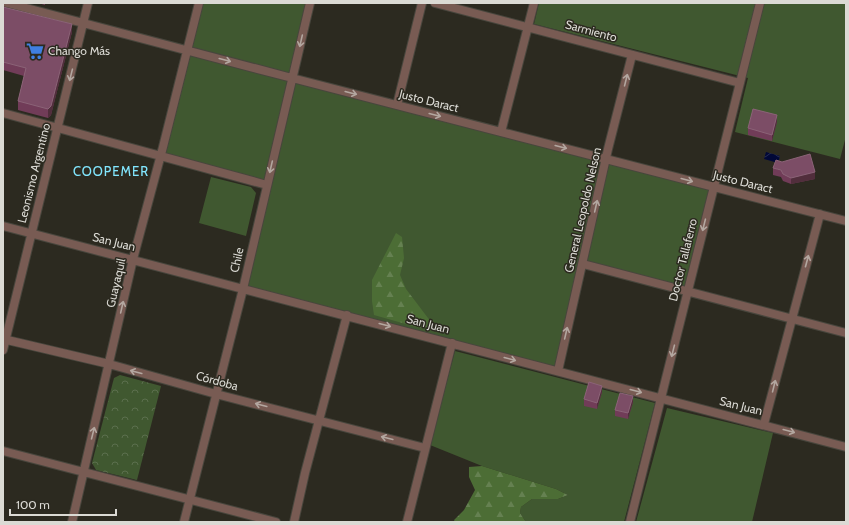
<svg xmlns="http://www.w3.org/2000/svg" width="849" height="525" font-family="Cabin,sans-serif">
  <defs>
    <pattern id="forest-firs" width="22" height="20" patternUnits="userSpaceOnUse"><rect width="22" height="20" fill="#4c6d35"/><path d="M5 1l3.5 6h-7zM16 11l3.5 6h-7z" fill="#658151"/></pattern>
    <pattern id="park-crowns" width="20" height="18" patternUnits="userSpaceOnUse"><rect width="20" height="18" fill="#405830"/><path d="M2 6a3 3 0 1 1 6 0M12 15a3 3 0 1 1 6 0" fill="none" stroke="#5b6f4d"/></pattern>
    <pattern id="water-waves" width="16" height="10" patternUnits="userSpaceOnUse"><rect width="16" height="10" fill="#010837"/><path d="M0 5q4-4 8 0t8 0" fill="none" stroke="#252b53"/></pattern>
  </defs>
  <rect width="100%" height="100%" fill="#2c2a20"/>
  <path fill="#405830" d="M199 3H310L292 78 714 187 688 291 583 264 558 371 243 289 267 186 161 156Z
    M539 3H846V136L840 159 735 132 748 78 534 24Z
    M211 177 251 187 256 193 246 236 199 223Z
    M455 351 655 403 624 522H526L520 513 521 507 532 499H558L568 495 556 489 482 466 430 445Z
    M667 408 773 433 752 522H636Z"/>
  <path fill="url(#forest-firs)" d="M396 233 402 237 404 258 400 275 406 289 434 326 420 328 374 315 372 301V280Z
    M482 466 556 489 568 495 558 499H532L521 507 520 513 526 522H455L454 520 464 510 475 490 469 477V467Z"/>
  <path fill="url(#park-crowns)" d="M120 375 161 386 137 480 96 470 92 463 114 378Z"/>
  <path fill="url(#water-waves)" d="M766 152 780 156 778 163 764 159Z"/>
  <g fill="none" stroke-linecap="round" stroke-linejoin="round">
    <g stroke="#48463d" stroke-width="10">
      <path id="street" d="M7 3 292 78 846 221
        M435 3 740 83
        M397 105 422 3
        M3 113 267 185
        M501 132 534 3
        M3 226 846 447
        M583 264 846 333
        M3 339 109 364 216 394 425 448
        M3 350 88 3
        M558 371 608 149 632 55
        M764 424 820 214
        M3 451 276 522
        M72 522 133 259 163 147 199 3
        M184 522 243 289 310 3
        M294 522 305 473 347 315
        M407 522 452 343
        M630 522 760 3"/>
    </g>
    <use href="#street" stroke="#785b53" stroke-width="8"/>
  </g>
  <path fill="#713c58" d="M38 3H45V5Z
    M3 7 72 32 51 115 48 118 18 110V101L24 76 3 70Z
    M777 122 772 141 748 135V128Z
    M773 168 815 179 791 184 783 181 781 177 773 175Z
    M602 392 597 409 584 406V399Z
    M633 402 628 419 615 416V410Z"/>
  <path fill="#512e3c" d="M72 24V32L51 115 48 118V109Z
    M777 115V122L772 141V135Z
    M815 172V179L791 184V178Z
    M602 386V392L597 409V403Z
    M633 396V402L628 419V413Z"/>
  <path fill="#7c4d66" stroke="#8b6377" d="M3 7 72 24 51 106 48 109 18 101 26 68 3 62Z
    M753 109 777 115 772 135 748 128Z
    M810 154 815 172 791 178 783 174 781 170 773 168 776 160 782 162Z
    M589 382 602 386 597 403 584 399Z
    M620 393 633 396 628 413 615 410Z"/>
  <defs><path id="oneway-shaft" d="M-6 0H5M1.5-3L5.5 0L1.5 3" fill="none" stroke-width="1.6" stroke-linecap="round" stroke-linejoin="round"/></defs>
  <g stroke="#b3a7a0">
    <use href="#oneway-shaft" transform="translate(301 41) rotate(103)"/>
    <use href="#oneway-shaft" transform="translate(225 60) rotate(15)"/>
    <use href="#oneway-shaft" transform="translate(71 75) rotate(104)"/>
    <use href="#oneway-shaft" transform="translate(626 80) rotate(-76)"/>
    <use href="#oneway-shaft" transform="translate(351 93) rotate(14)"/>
    <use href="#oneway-shaft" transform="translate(435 115) rotate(14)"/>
    <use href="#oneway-shaft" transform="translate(561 147) rotate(14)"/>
    <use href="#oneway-shaft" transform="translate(271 167) rotate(103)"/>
    <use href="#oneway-shaft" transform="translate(687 180) rotate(15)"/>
    <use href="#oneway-shaft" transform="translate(596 206) rotate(-77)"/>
    <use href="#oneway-shaft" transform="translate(704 225) rotate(104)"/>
    <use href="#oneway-shaft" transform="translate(807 261) rotate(-75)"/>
    <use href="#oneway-shaft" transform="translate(122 307) rotate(-77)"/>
    <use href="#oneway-shaft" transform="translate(385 325) rotate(15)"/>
    <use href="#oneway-shaft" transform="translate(566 333) rotate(-77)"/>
    <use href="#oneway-shaft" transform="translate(673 351) rotate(104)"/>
    <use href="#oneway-shaft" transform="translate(510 359) rotate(15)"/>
    <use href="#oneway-shaft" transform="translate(136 372) rotate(-165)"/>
    <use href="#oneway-shaft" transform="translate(774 386) rotate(-76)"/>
    <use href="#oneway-shaft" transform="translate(636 391) rotate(15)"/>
    <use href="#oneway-shaft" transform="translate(261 405) rotate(-165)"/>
    <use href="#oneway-shaft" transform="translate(789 431) rotate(15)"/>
    <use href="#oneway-shaft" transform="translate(93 433) rotate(-76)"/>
    <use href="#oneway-shaft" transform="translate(387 438) rotate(-166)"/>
  </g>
  <defs>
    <g id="supermarket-bare" transform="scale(1.38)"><path d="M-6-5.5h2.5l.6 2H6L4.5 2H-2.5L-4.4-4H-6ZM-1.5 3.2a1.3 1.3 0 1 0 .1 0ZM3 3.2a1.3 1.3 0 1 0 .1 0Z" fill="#3f7fe0" stroke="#2c2a20" stroke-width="2.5" paint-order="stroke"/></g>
  </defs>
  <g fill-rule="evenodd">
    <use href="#supermarket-bare" x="35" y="51"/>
  </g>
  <g text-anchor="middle" stroke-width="3" stroke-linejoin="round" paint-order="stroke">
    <g font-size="12" fill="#dbdad4" stroke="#2c2a20">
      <text transform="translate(591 31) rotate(15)" y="4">Sarmiento</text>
      <text transform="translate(429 101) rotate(14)" y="4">Justo Daract</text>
      <text transform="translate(34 173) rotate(-76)" y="4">Leonismo Argentino</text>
      <text transform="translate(743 182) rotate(14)" y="4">Justo Daract</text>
      <text transform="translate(583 210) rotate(-77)" y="4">General Leopoldo Nelson</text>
      <text transform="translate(114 242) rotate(14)" y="4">San Juan</text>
      <text transform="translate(237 260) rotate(-77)" y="4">Chile</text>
      <text transform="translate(683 260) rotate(-76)" y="4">Doctor Tallaferro</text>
      <text transform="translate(116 283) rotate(-77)" y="4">Guayaquil</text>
      <text transform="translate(428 324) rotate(15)" y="4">San Juan</text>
      <text transform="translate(217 381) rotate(15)" y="4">Córdoba</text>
      <text transform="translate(741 406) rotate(14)" y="4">San Juan</text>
    </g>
    <g font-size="12" fill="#dbdad4" stroke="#2c2a20" text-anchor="start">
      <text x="48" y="55">Chango Más</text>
    </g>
    <g font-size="13" letter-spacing="1" fill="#82e7ff" stroke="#2c2a20">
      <text x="111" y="176">COOPEMER</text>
    </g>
  </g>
  <rect width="849" height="525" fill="none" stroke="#dbdad4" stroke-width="8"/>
  <path d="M10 509v6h106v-6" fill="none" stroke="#dbdad4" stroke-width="2"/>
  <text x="16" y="509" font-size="12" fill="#dbdad4" stroke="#2c2a20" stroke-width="3" paint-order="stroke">100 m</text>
</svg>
